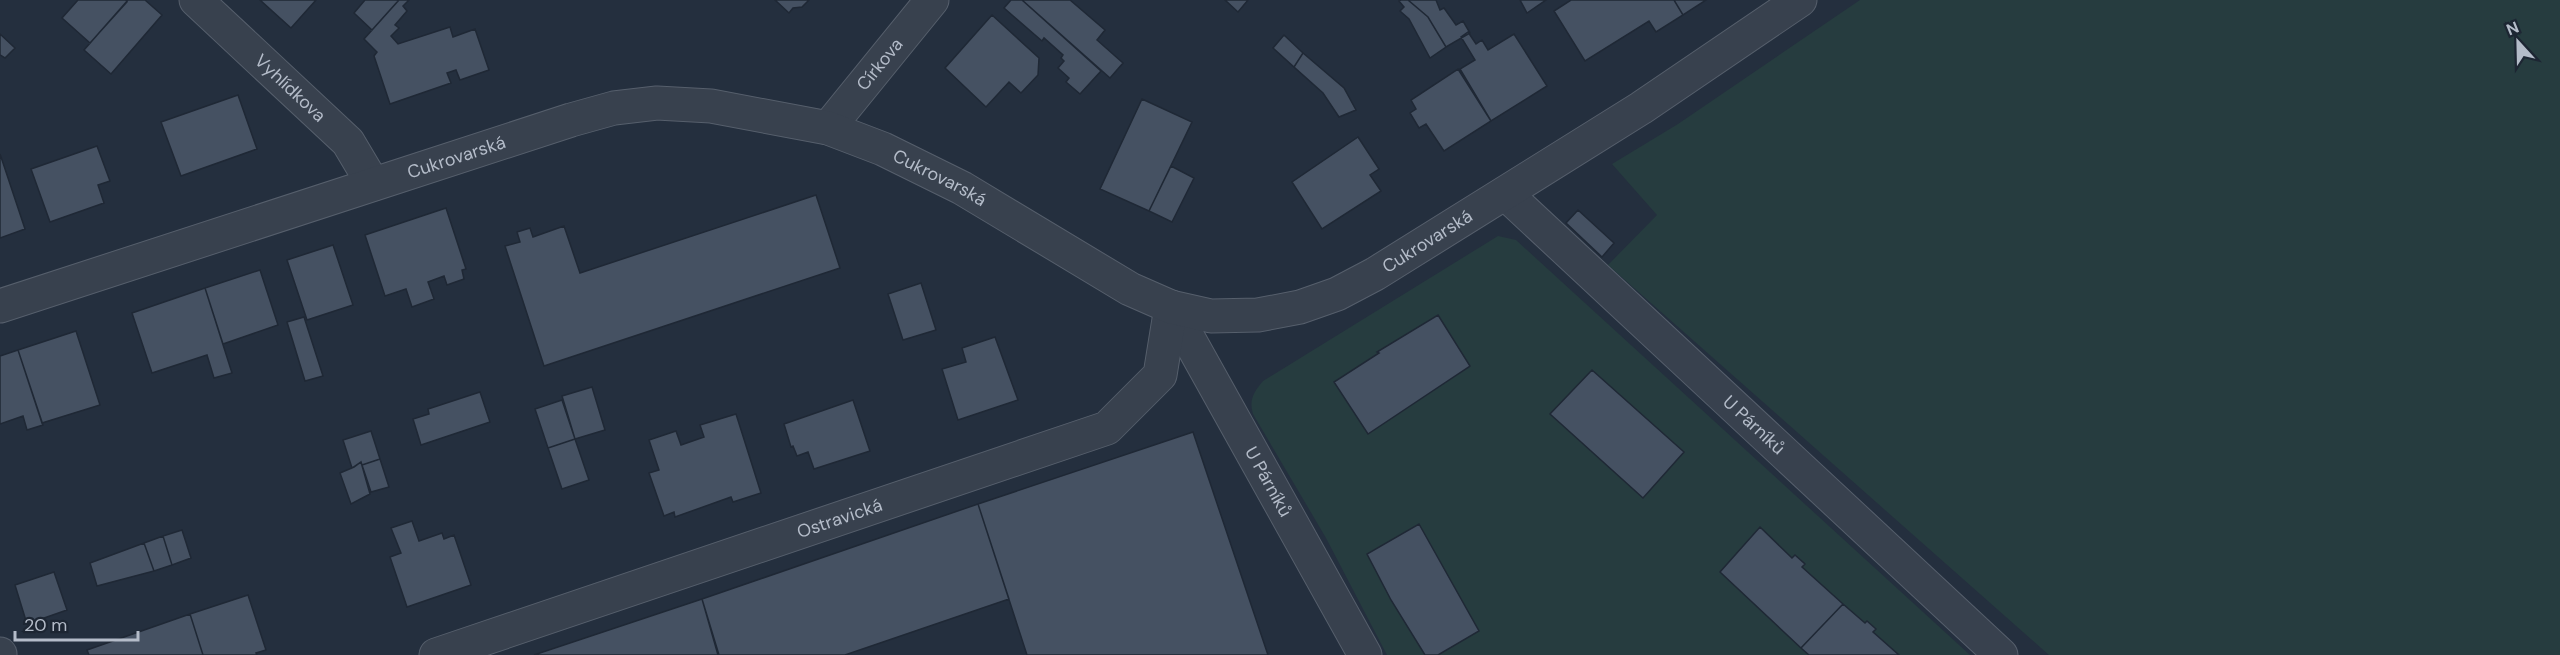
<svg xmlns="http://www.w3.org/2000/svg" width="2560" height="655" font-family="'DM Sans',sans-serif">
  <rect width="100%" height="100%" fill="#242f3e"/>
  <path fill="#263c3f" fill-rule="evenodd" d="M1860 0H2560V655H2049L1608 265 1657 215 1612 164 1678 124Z
    M1498 236 1516 240 1970 655H1899L1873 632 1875 629 1864 623 1802 567 1805 563 1795 555 1792 558 1760 527 1720 572 1809 655H1438L1479 631 1419 524 1367 554 1391 600 1425 655H1387L1326 538 1253 414C1249 400 1253 393 1263 381ZM1438 315 1470 367 1367 433 1335 382 1379 353 1378 351Z"/>
  <path fill="#455162" stroke="#1f2835" stroke-width="1.5" d="M78 0H126L127 2 90 43 62 18Z
    M128 0H145L162 15 111 74 84 50Z
    M260 0H316L291 28Z
    M365 0H397L398 1 372 30 354 13Z
    M399 0H409L403 6 407 11 395 25 399 28 391 36 398 44 450 27 453 37 475 29 489 70 460 80 456 70 447 73 451 83 390 104 374 56 377 52 364 39Z
    M775 0H809L802 7 793 8 789 13Z
    M1011 0H1022L1101 71 1080 94 1066 82 1069 78 1058 68 1064 61 1061 58 1063 55 1044 38 1042 41 1004 8Z
    M1022 0H1070L1105 30 1097 40 1123 63 1110 78Z
    M1225 0H1248L1238 12Z
    M1401 0H1408L1428 17 1446 47 1430 58 1409 19 1400 11 1404 7 1399 1Z
    M1408 0H1436L1440 10 1444 8 1456 25 1463 21 1470 33 1446 47 1428 17Z
    M1520 0H1546L1527 13Z
    M1571 0H1674L1683 15 1656 32 1649 21 1585 61 1554 11Z
    M1674 0H1706L1683 15Z
    M992 15 1039 58 1038 75 1021 93 1009 82 986 107 945 68Z
    M1468 32 1476 44 1482 40 1488 50 1514 34 1547 86 1491 121 1460 69 1475 60 1461 37Z
    M0 34 15 48 5 58 0 55Z
    M1284 35 1303 53 1294 67 1273 48Z
    M1303 53 1344 88 1356 110 1339 117 1323 93 1294 67Z
    M1458 69 1491 121 1444 151 1426 124 1419 128 1410 113 1416 109 1411 100Z
    M238 95 257 149 181 176 161 122Z
    M1142 99 1192 122 1149 211 1100 189Z
    M1358 137 1379 169 1370 175 1381 191 1322 229 1292 182Z
    M97 146 110 181 98 185 104 203 50 222 31 169Z
    M0 154 25 229 0 238Z
    M1171 166 1194 178 1172 222 1149 211Z
    M816 195 840 268 544 366 505 246 520 242 517 232 530 228 533 237 564 226 580 273Z
    M446 208 466 269 462 270 464 279 447 285 444 276 428 282 434 299 412 307 406 289 385 296 365 235Z
    M1578 210 1614 243 1602 257 1566 223Z
    M333 245 353 305 307 320 287 260Z
    M260 270 278 325 223 344 205 288Z
    M921 283 936 330 903 340 888 294Z
    M205 288 232 373 214 378 207 355 152 373 132 313Z
    M1438 315 1470 366 1368 434 1334 382 1379 353 1377 352Z
    M304 317 323 376 305 381 287 322Z
    M76 331 100 405 42 423 18 350Z
    M995 337 1018 400 958 420 942 369 966 362 962 348Z
    M18 350 43 425 27 430 23 416 0 424V356Z
    M1592 370 1684 452 1643 498 1550 414Z
    M592 387 605 430 575 439 562 396Z
    M480 392 490 422 421 445 413 419 429 414 428 409Z
    M562 400 575 439 548 448 535 409Z
    M853 400 870 451 814 469 808 452 797 456 793 446 791 447 784 424Z
    M736 414 761 493 733 502 731 497 675 517 674 512 664 516 649 473 659 470 649 440 676 431 681 445 704 437 700 425Z
    M371 431 380 459 362 465 361 462 352 468 343 440Z
    M1193 432 1268 655H1027L978 504Z
    M575 439 589 480 562 489 548 448Z
    M380 459 389 487 371 492 362 465Z
    M361 462 370 494 351 504 340 473 354 467Z
    M978 504 1009 599 845 655H719L702 599Z
    M412 521 419 541 442 533 444 539 454 535 471 585 407 607 390 557 401 553 391 528Z
    M1419 524 1479 631 1438 655H1425L1391 600 1367 554Z
    M1760 527 1792 558 1795 555 1805 564 1802 567 1843 604 1801 648 1720 572Z
    M182 530 191 558 172 565 163 536Z
    M163 536 172 565 154 571 144 543Z
    M144 543 154 571 97 586 90 563Z
    M54 572 67 610 27 624 15 585Z
    M248 595 266 650 256 653 257 655H203L190 614Z
    M702 599 718 655H534Z
    M1843 604 1865 623 1867 621 1876 629 1873 632 1899 655H1809L1801 648Z
    M190 614 203 655H89L87 650Z"/>
  <g fill="none" stroke-linecap="round" stroke-linejoin="round">
    <g stroke="#565f6c" stroke-width="35">
      <g id="minor">
        <path id="s1" d="M196 0 348 142 373 184"/>
        <path id="s2" d="M828 128 932 0"/>
        <path id="s3" d="M1506 194 2001 655"/>
        <path id="s4" d="M1171 307 1365 655"/>
        <path d="M0 654V655"/>
        <path id="s5" d="M436 655 1107 428 1160 375 1171 307"/>
      </g>
    </g>
    <g stroke="#565f6c" stroke-width="35">
      <g id="tertiary">
        <path id="s6" d="M0 306 571 120 614 108 657 103 711 106 828 128 883 149 962 188 1130 289 1171 307 1211 316 1258 315 1300 307 1337 294 1375 274 1641 108 1800 0"/>
      </g>
    </g>
    <use href="#minor" stroke="#38414e" stroke-width="33"/>
    <use href="#tertiary" stroke="#38414e" stroke-width="33"/>
  </g>
  <g text-anchor="middle" stroke-width="6" stroke-linejoin="round" paint-order="stroke">
    <g font-size="18" fill="#b4bcc9" stroke="#1d2633">
      <text dy="6" stroke="none"><textPath href="#s2" startOffset="82">Církova</textPath></text>
      <text dy="6" stroke="none"><textPath href="#s1" startOffset="129">Vyhlídkova</textPath></text>
      <text dy="6" stroke="none"><textPath href="#s6" startOffset="480">Cukrovarská</textPath></text>
      <text dy="6" stroke="none"><textPath href="#s6" startOffset="984">Cukrovarská</textPath></text>
      <text dy="6" stroke="none"><textPath href="#s6" startOffset="1524">Cukrovarská</textPath></text>
      <text dy="6" stroke="none"><textPath href="#s3" startOffset="339">U Párníků</textPath></text>
      <text dy="6" stroke="none"><textPath href="#s4" startOffset="200">U Párníků</textPath></text>
      <text dy="6" stroke="none"><textPath href="#s5" startOffset="426">Ostravická</textPath></text>
    </g>
  </g>
  <g transform="translate(2518 42) rotate(338)" stroke="#1d2633" stroke-width="4.5" paint-order="stroke">
  <path d="M0-4.5L10 22L0 15L-10 22Z" fill="#b4bcc9"/>
  <text y="-9" font-size="16" font-weight="bold" text-anchor="middle" fill="#b4bcc9">N</text>
  </g>
  <path d="M15 631v9h123v-9" fill="none" stroke="#b4bcc9" stroke-width="3"/>
  <text x="24" y="631" font-size="18" fill="#b4bcc9" stroke="#1d2633" stroke-width="4.5" paint-order="stroke">20 m</text>
</svg>
